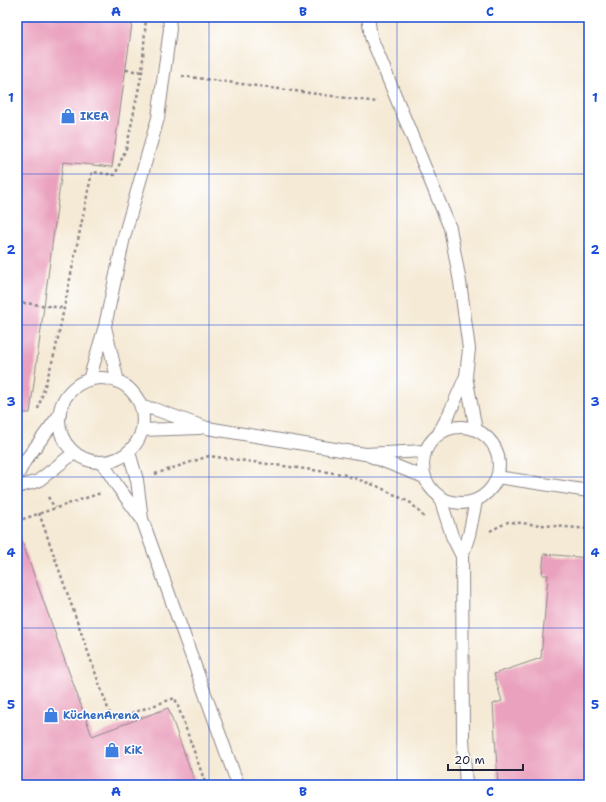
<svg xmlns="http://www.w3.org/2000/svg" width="606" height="802" font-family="'Shantell Sans',sans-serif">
  <rect width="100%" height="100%" fill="#fff"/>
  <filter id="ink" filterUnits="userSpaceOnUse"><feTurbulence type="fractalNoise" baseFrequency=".025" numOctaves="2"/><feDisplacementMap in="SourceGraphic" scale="8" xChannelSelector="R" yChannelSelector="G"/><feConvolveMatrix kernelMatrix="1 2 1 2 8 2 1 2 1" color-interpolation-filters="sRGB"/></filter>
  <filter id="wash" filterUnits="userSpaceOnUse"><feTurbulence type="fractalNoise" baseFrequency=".012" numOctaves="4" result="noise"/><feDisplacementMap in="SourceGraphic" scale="16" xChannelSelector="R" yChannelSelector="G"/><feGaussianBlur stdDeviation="0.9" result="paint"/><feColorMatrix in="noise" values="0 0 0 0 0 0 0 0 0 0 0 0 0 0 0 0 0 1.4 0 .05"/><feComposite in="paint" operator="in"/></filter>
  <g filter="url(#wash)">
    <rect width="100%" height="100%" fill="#f5ead6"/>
    <g id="blocks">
      <path fill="#eaa1bd" d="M17 17H133L112 167 63 162 30 413H17Z
        M17 536H20L92 736 168 708 196 785H17Z
        M544 554 589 558V611L585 656 589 655V785H498L493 704 502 701 494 674 541 658 548 575H542Z"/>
    </g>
  </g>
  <g filter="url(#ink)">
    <use href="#blocks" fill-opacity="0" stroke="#8c8688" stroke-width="1"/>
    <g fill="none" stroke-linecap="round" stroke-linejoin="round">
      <g stroke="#8c8688" stroke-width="14">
        <path id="lane" d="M368 17 371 37 450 228 460 282 469 349 466 376 450 412 439 433
          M105 327 118 382
          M466 376 476 430
          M59 420a42 42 0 1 1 84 0a42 42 0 1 1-84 0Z
          M89 380 105 326 124 237 158 118 170 29 169 17
          M141 407 154 409 207 428 365 454 425 451
          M423 465a38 38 0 1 1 76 0a38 38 0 1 1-76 0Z
          M142 430 200 428
          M129 452 137 480 142 519 238 785
          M370 456 424 477
          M102 462 118 487 141 518
          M17 476 25 461 60 414
          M497 477 589 491
          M17 487 38 481 74 453
          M440 498 452 536 462 556
          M466 785 463 739 462 556 469 535 476 501"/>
      </g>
      <path stroke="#8c8688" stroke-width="2.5" stroke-dasharray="3 3" stroke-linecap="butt" d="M126 70 143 72
        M182 76 377 102
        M17 302 63 308
        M38 409 55 352 92 172 115 175 127 146 142 72 146 17
        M155 474 209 456 342 474 377 486 411 503 425 518
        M48 497 55 508
        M39 513 112 720 175 698 206 785
        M17 521 101 493
        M490 531 508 522 589 529"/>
      <use href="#lane" stroke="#fff" stroke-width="12"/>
    </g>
  </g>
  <path fill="none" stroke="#1d4ed8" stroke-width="1" stroke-opacity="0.55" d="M209 17V785M397 17V785M17 174H589M17 325H589M17 477H589M17 628H589"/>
  <defs>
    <g id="shop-bare" transform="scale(1.2)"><path d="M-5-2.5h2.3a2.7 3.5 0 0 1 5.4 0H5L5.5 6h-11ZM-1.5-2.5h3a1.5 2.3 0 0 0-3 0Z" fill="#3f7fe0" stroke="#fff" stroke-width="2.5" paint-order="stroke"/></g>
  </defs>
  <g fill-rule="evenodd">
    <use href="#shop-bare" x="68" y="116"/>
    <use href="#shop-bare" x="51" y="715"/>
    <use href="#shop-bare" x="112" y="750"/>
  </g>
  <g text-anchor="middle" stroke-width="3" stroke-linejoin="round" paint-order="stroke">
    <g font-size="11" font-weight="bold" fill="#366cbe" stroke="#fff" text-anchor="start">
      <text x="80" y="120">IKEA</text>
      <text x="63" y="719">KüchenArena</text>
      <text x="124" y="754">KiK</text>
    </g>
  </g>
  <rect width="606" height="802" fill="none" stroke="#fff" stroke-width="44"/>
  <path d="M448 764v6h75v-6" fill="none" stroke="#22223b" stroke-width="2"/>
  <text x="454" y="764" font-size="12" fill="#22223b" stroke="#ffffff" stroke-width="3" paint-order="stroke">20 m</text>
  <rect x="22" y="22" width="562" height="758" fill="none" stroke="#1d4ed8" stroke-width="1.5"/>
  <g font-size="13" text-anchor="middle" font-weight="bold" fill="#1d4ed8">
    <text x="116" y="16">A</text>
    <text x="303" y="16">B</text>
    <text x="490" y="16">C</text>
    <text x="11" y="102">1</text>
    <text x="595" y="102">1</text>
    <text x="11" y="254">2</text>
    <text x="595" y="254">2</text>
    <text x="11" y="406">3</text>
    <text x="595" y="406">3</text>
    <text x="11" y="557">4</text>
    <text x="595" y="557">4</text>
    <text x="11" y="709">5</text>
    <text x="595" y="709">5</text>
    <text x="116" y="796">A</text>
    <text x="303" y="796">B</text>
    <text x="490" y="796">C</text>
  </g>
</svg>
